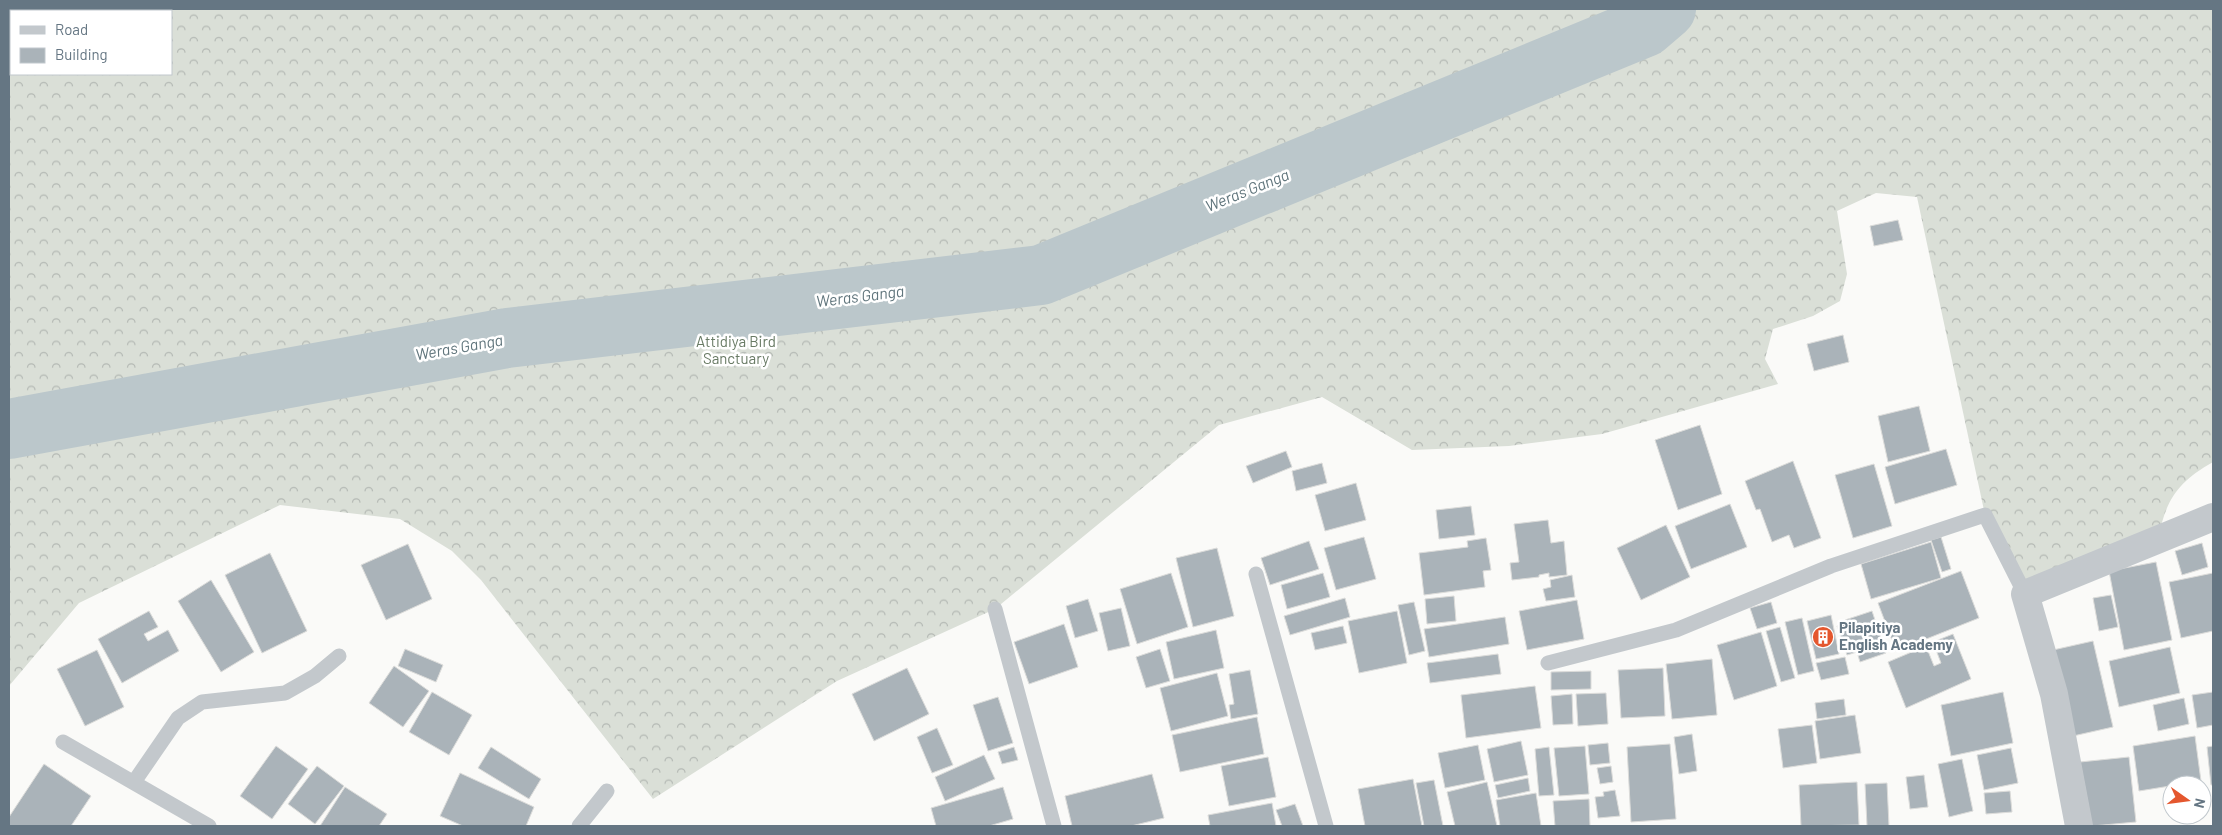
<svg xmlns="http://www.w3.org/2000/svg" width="2222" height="835" font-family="Barlow,sans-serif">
  <defs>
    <pattern id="forest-crowns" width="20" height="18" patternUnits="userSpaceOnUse" patternTransform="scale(1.25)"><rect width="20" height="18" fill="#dadfd7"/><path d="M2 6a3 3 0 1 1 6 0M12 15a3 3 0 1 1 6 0" fill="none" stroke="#b4b9b4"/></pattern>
  </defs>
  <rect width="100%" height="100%" fill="#fafaf8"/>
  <path fill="url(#forest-crowns)" fill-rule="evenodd" d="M9 9H2213V462C2178 482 2166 499 2158 539L2025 594 1985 515 1917 197 1876 193 1837 211 1847 274 1840 301 1813 316 1773 329 1765 359 1778 384 1602 434 1509 446 1412 450 1322 397 1219 425 995 609 837 681 653 799 481 580 452 551 400 519 280 505 79 603 9 686ZM11 11H171V74H11Z"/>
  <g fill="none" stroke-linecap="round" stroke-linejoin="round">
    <path stroke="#bbc7cb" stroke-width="60" d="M9 429 507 338 1041 275 1645 27 1666 9"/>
  </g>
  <path fill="#aab3b9" stroke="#dcdcda" d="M1898 220 1903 240 1874 246 1870 226Z
    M1843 335 1849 362 1814 371 1807 344Z
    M1919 406 1930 451 1888 462 1878 416Z
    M1700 425 1722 494 1678 510 1655 440Z
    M1946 449 1957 485 1895 504 1885 467Z
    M1286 451 1292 467 1253 483 1246 466Z
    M1793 461 1821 538 1794 548 1789 535 1772 542 1760 509 1756 510 1745 481Z
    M1322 463 1327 483 1296 491 1292 471Z
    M1874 464 1892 526 1853 538 1835 475Z
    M1356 483 1366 520 1325 531 1315 495Z
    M1730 504 1747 547 1691 569 1675 526Z
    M1471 506 1475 535 1439 539 1436 510Z
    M1548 520 1551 543 1564 541 1567 575 1549 577V573L1539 575V577L1512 580 1510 563 1519 562 1514 524Z
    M1666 525 1690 577 1641 600 1617 548Z
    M1364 537 1376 579 1336 590 1324 548Z
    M1941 537 1951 569 1942 572 1931 540Z
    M1486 538 1491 570 1483 571 1485 587 1424 595 1419 553 1468 547 1467 541Z
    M1309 541 1319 569 1270 585 1261 558Z
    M1931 542 1941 578 1871 599 1861 564Z
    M2202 543 2208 567 2182 575 2175 551Z
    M408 544 432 599 386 620 361 565Z
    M1217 548 1234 616 1193 627 1176 558Z
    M270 553 307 631 262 653 225 575Z
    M2156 562 2172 640 2124 650 2109 571Z
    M1961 571 1979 618 1896 651 1878 603Z
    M1171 573 1188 627 1137 644 1120 589Z
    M1323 573 1330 597 1287 609 1281 585Z
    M2213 573V631L2181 638 2169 582Z
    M1572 575 1575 597 1546 601 1543 589 1551 587 1550 580Z
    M211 580 254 652 221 672 178 601Z
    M2111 595 2118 627 2099 631 2093 598Z
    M1454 596 1456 621 1427 624 1425 599Z
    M1345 598 1350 617 1290 635 1284 616Z
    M1088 599 1098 631 1075 638 1066 606Z
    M1577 600 1584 639 1527 650 1519 611Z
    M1414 602 1425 651 1409 655 1398 605Z
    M1771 602 1777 623 1757 629 1750 608Z
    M1121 608 1130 646 1108 651 1099 613Z
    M149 611 158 627 144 634 148 641 168 630 179 651 122 683 98 639Z
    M1397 611 1407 663 1359 673 1348 621Z
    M1872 611 1886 653 1860 662 1857 652 1847 655 1837 626 1847 623 1845 620Z
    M1831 615 1839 654 1816 659 1807 621Z
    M1505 617 1509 644 1429 657 1424 629Z
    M1802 618 1814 671 1798 675 1785 622Z
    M1064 624 1078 667 1029 684 1014 642Z
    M1343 626 1347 643 1315 650 1311 633Z
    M1780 627 1795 678 1781 682 1766 631Z
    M1216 630 1224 668 1174 679 1166 642Z
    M1761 632 1777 686 1734 700 1717 645Z
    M1953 634 1971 679 1906 708 1888 662 1926 646 1934 666 1941 663 1933 642Z
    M2093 641 2113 727 2073 736 2053 650Z
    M2170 647 2180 693 2119 707 2109 661Z
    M405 649 443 665 436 682 398 666Z
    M1160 649 1170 681 1146 688 1136 657Z
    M97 650 124 707 85 726 57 669Z
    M1498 654 1501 674 1430 683 1427 663Z
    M1845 657 1849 674 1821 680 1816 663Z
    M1712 659 1717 715 1672 719 1666 664Z
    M394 666 429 691 403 727 369 703Z
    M907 668 929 714 874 741 852 694Z
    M1663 668 1665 716 1621 718 1618 670Z
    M1250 670 1258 714 1231 719 1229 705 1234 704 1229 674Z
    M1591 671V689L1551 690V672Z
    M1217 673 1228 716 1171 731 1160 688Z
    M1535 686 1541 728 1466 738 1461 695Z
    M432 692 472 715 449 755 409 732Z
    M2003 692 2013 743 1951 756 1941 705Z
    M2213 692V725L2197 728 2192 695Z
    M1606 693 1608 724 1578 726 1576 694Z
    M1572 694 1573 724 1553 725 1551 696Z
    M998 697 1013 743 988 751 973 705Z
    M2184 698 2189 724 2158 731 2153 705Z
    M1844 699 1846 715 1817 719 1815 703Z
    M1855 715 1861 753 1820 759 1815 721Z
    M1257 717 1264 754 1180 772 1172 735Z
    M1812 725 1817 763 1783 768 1778 729Z
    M937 728 953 765 932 773 917 737Z
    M1692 734 1697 771 1679 774 1674 737Z
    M2195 736 2201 781 2139 791 2133 746Z
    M1521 741 1528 775 1494 782 1487 749Z
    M1608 743 1610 763 1590 765 1588 745Z
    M1670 744 1676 819 1631 822 1627 747Z
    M1478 745 1485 780 1445 788 1438 753Z
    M276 746 308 769 272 819 240 796Z
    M1585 746 1589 794 1559 796 1554 748Z
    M2213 746V785H2211L2207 747Z
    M491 747 541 779 529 799 478 768Z
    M1014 747 1018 760 1002 764 998 752Z
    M1549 747 1554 795 1539 796 1535 749Z
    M2011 748 2018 783 1984 790 1977 755Z
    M984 755 995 779 945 801 935 777Z
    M1268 757 1276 797 1229 806 1221 766Z
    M2129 757 2136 822 2092 826 2080 762Z
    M1962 759 1973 811 1949 817 1938 764Z
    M44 764 91 796 71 826H9V817Z
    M317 766 344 786 315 824 288 804Z
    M1611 766 1613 782 1600 784 1597 768Z
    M460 773 534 807 526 826H463L440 816Z
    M1152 774 1164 818 1131 826H1072L1065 796Z
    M1924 775 1928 807 1910 809 1906 777Z
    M1528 778 1530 791 1498 798 1495 785Z
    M1413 779 1422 826H1365L1358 789Z
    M1434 780 1443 826H1424L1416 783Z
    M1487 782 1497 826H1455L1447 792Z
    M1857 782 1859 825 1801 826 1799 785Z
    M1887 783 1889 826H1867L1865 784Z
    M345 787 387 814 379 826H320Z
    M1003 787 1013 819 989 826H936L931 808Z
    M1615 790 1620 816 1598 818 1595 797 1604 796 1603 792Z
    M2010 791 2012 812 1986 814 1984 793Z
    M1536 793 1541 826H1500L1496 800Z
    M1589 799 1590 826H1555L1553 801Z
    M1272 803 1276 826H1210L1208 815Z
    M1295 804 1303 826H1282L1276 810Z"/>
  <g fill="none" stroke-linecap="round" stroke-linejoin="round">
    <path stroke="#c3c8cc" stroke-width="15" d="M1256 574 1326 826
      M995 609 1054 826
      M1548 663 1676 630 1831 566 1985 515 2025 594
      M63 742 209 826
      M134 782 178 718 202 702 285 693 315 676 339 656
      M579 826 607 791"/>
    <path stroke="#c3c8cc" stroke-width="28" d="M2079 826 2054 694 2025 594 2213 517"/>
  </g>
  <defs>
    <g id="building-disc" transform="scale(1.125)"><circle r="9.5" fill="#e4572e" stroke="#fff"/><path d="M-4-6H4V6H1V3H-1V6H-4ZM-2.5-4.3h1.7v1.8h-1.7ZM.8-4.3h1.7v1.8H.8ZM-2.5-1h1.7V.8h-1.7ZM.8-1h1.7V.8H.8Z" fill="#fff"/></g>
  </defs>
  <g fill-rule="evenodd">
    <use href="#building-disc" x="1823" y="637"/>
  </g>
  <g text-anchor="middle" stroke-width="5" stroke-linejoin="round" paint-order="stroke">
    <g font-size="15" fill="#687a64" stroke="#fff">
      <text x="736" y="347">Attidiya Bird<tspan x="736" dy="17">Sanctuary</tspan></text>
    </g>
    <g font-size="15" font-weight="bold" fill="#657683" stroke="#fff" text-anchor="start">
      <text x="1839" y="633">Pilapitiya<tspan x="1839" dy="17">English Academy</tspan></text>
    </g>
    <g font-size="16" font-style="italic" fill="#60757c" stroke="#fff">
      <text transform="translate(1247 190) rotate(-22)" y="6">Weras Ganga</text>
      <text transform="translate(860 296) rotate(-7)" y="6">Weras Ganga</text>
      <text transform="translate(459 347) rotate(-10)" y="6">Weras Ganga</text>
    </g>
  </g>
  <rect width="2222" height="835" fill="none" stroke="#657683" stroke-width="20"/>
  <rect x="10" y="10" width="162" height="65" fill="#ffffff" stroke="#c1c8cd"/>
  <rect x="20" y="26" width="25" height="8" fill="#c3c8cc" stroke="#c1c8cd"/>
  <text x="55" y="35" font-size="15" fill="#657683">Road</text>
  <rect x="20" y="48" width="25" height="15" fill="#aab3b9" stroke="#c1c8cd"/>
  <text x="55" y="60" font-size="15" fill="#657683">Building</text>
  <g transform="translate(2187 800) rotate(104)"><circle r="24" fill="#ffffff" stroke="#c1c8cd"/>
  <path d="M0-4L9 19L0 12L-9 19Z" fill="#e4572e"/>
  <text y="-8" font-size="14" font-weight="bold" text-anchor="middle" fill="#657683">N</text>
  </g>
</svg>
